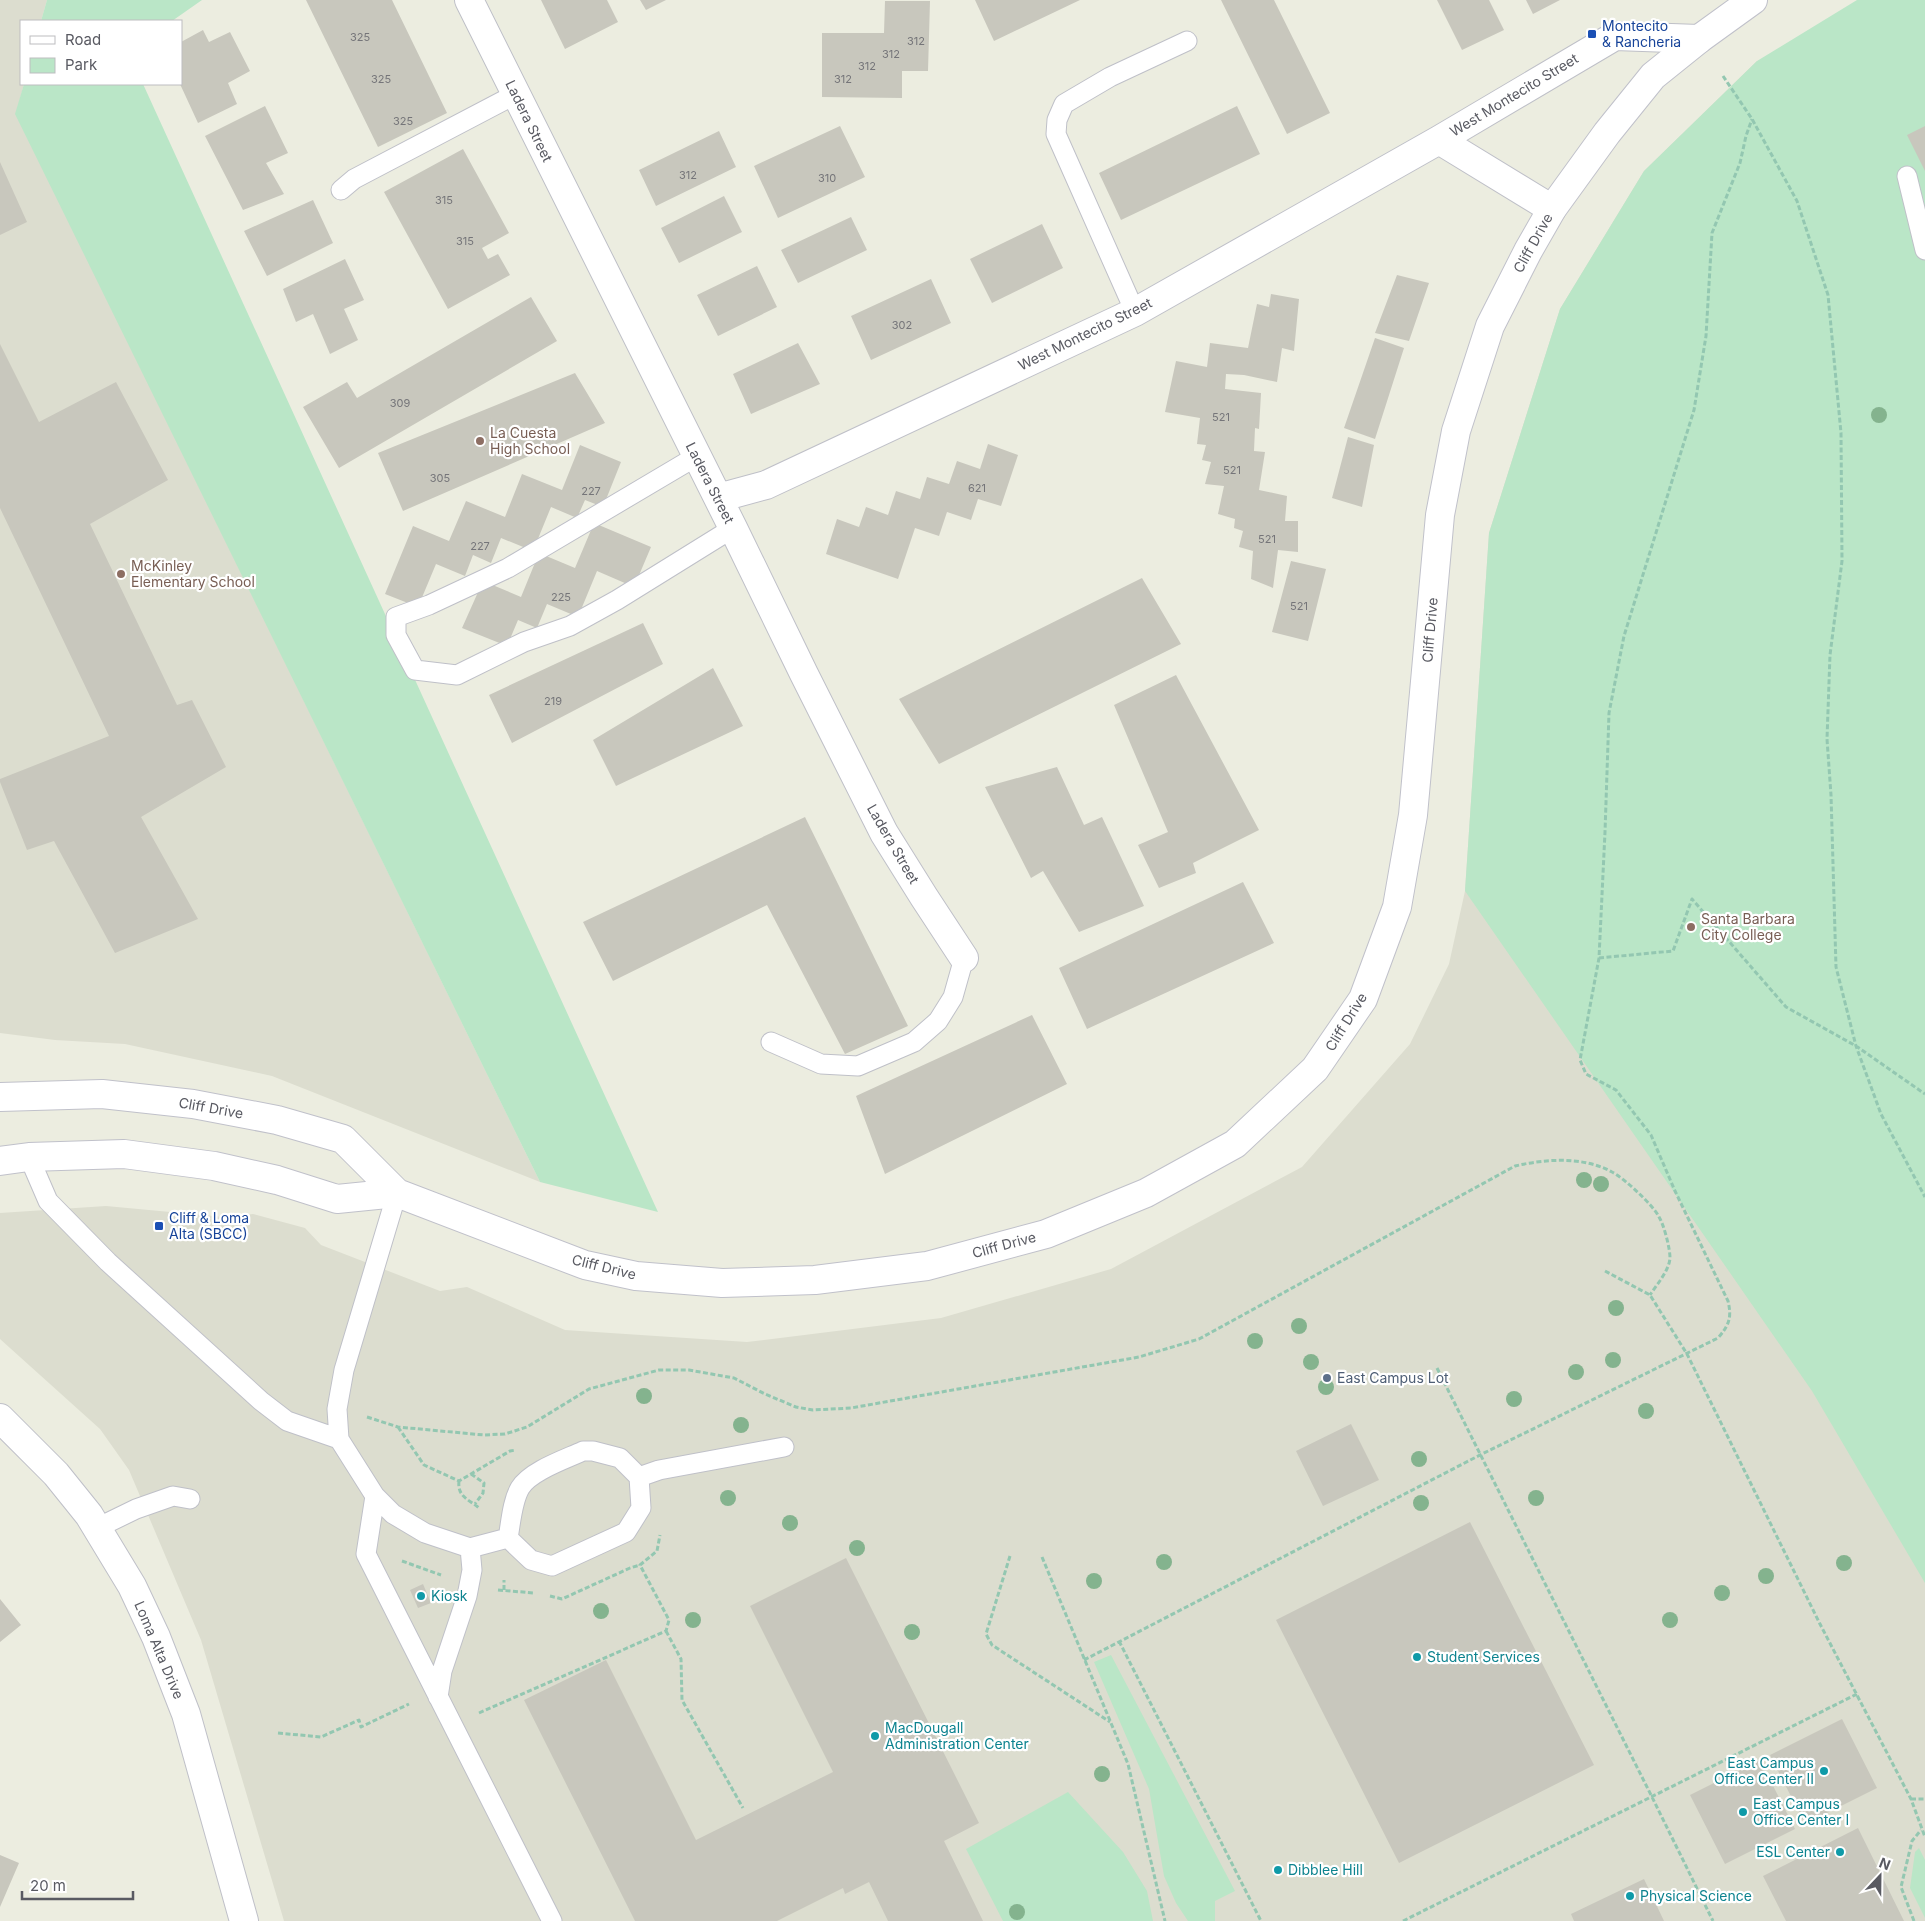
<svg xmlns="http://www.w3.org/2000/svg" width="1925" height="1921" font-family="Inter,sans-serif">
  <rect width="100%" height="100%" fill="#ecede0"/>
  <path fill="#dcddcf" d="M0 0H47L41 21H21V84H24L16 114 540 1182 272 1076 125 1044 55 1040 0 1033Z
    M1757 61 1925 675V1921H284L201 1640 129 1470 100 1429 0 1339V1213L106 1206 224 1217 253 1214 305 1228 321 1245 440 1291 467 1287 565 1330 747 1342 941 1318 1111 1269 1302 1167 1410 1044 1449 964 1465 891 1489 533 1560 309 1644 171Z"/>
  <path fill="#bae6c7" d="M47 0H202L172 21H41Z
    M1857 0H1925V1583L1812 1391 1465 891 1489 533 1560 309 1644 171 1757 61Z
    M24 84H143L658 1212 540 1182 15 114Z
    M1111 1655 1235 1891 1215 1901V1921H1188L1176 1903 1164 1876 1149 1789 1094 1662Z
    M1068 1792 1123 1852 1147 1891 1153 1921H1003L966 1849Z
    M1919 1848 1925 1860V1918L1910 1888 1915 1852Z"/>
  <path fill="#c8c7bd" d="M306 0H392L447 113 378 147Z
    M541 0H607L618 22 565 49Z
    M640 0H666L646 10Z
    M975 0H1080L994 41Z
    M1221 0H1274L1330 113 1287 134Z
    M1437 0H1489L1504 30 1462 50Z
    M1526 0H1560L1533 14Z
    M885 1H930L928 71H902V98L822 97V33H884Z
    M203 30 209 42 230 32 250 71 228 83 237 104 198 123 180 84 181 42Z
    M265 106 288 153 266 163 284 194 243 210 205 136Z
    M1237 106 1260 154 1121 220 1099 173Z
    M840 126 865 177 778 218 754 166Z
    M1925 126V171L1907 135Z
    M719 131 736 167 656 206 639 170Z
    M463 149 509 233 482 248 488 259 498 254 510 275 448 309 384 192Z
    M0 162 27 222 0 235Z
    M724 196 742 232 679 263 661 228Z
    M313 200 333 243 267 276 244 231Z
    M851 217 867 250 798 283 781 250Z
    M1042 224 1063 268 992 303 970 259Z
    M345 259 364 300 344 309 358 340 330 354 313 314 296 322 283 289Z
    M757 266 777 307 718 336 697 295Z
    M1397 275 1429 283 1409 341 1375 333Z
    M931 279 951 323 871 360 851 316Z
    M1271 294 1299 299 1294 351 1282 348 1277 382 1244 375 1226 374 1225 389 1261 393 1259 429 1255 428 1254 451 1265 452 1259 490 1287 496 1285 521H1298V552L1278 550 1273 588 1251 579 1253 551 1239 547 1243 531 1234 528 1235 519 1218 514 1224 486 1205 484 1211 462 1202 460 1206 445 1197 444 1200 418 1165 412 1176 361 1207 367 1210 343 1248 348 1257 304 1269 307Z
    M531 297 557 341 339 468 303 407 347 382 357 398Z
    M1375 338 1404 348 1375 439 1344 428Z
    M798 343 820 384 751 414 733 374Z
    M0 344 39 422 116 382 168 480 90 524 177 705 192 700 226 767 141 817 198 919 115 953 54 841 27 850 0 782V779L109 736 0 508Z
    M575 373 605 423 403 511 378 453Z
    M1348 437 1374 445 1362 507 1332 498Z
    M988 444 1018 455 1001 506 978 499 971 520 947 512 939 536 915 528 898 579 826 554 837 519 859 527 866 507 888 515 896 491 920 499 927 477 949 484 957 461 980 469Z
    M580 445 621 462 603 507 585 500 577 518 551 507 533 551 501 538 491 563 473 555 465 576 436 564 418 607 385 594 413 526 449 541 466 501 505 517 522 474 562 490Z
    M594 523 651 547 634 587 597 571 578 617 547 604 537 628 518 620 507 646 462 628 483 581 521 597 539 553 575 568Z
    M1291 561 1326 569 1308 641 1272 632Z
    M1142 578 1181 644 939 764 899 699Z
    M643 623 663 664 512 743 489 695Z
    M713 668 743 726 616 786 593 740Z
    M1176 675 1259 830 1193 863 1196 873 1159 888 1138 845 1168 832 1114 705Z
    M1057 767 1084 825 1102 817 1144 906 1079 932 1043 871 1031 878 985 787Z
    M805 817 908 1026 845 1054 767 905 613 981 583 922Z
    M1243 882 1274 943 1087 1029 1059 968Z
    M1032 1015 1067 1084 885 1174 856 1096Z
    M1351 1424 1379 1480 1323 1506 1296 1451Z
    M1470 1522 1594 1765 1399 1863 1276 1620Z
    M846 1558 979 1823 944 1841 983 1921H888L869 1882 845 1894 843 1888 777 1921H635L524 1700 606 1660 696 1840 833 1772 750 1606Z
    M423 1584 431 1603 418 1608 410 1590Z
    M0 1599 21 1625 0 1642Z
    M1842 1719 1877 1788 1805 1824 1770 1755Z
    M1760 1760 1795 1829 1725 1864 1690 1795Z
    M1858 1828 1904 1921H1786L1763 1876Z
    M0 1855 19 1863 0 1907Z
    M1644 1879 1664 1921H1574L1571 1914Z"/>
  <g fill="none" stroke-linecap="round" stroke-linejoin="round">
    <g stroke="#bfc0c8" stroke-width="21">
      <path id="service" d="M1907 176 1925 250
        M341 190 354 179 516 94
        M1135 312 1056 134 1057 120 1064 104 1110 77 1187 41
        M697 456 508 568 429 605 396 617V635L415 670 457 675 524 642 570 626 617 600 733 528
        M771 1042 821 1064 858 1066 914 1042 938 1021 953 997 964 958
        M29 1157 48 1201 108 1262 261 1401 287 1421 339 1439
        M397 1193 344 1370 337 1409 339 1439 375 1496 393 1514 425 1533 470 1548 508 1538
        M583 1451H593L620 1458 639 1477 641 1508 626 1532 552 1566 531 1560 508 1538C511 1522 512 1502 520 1488 530 1471 566 1459 583 1451Z
        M639 1477 659 1470 784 1447
        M375 1496 366 1554 552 1921
        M97 1528 136 1509 173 1496 190 1499
        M438 1697 442 1671 467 1596 472 1570 470 1548"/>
    </g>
    <g stroke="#bfc0c8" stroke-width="30">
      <path id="minor" d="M469 0 733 528 804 674 884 833 924 897 964 958
        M1439 140 1552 209
        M718 498 766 485 1135 312 1439 140 1615 36 1699 39"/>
    </g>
    <g stroke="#bfc0c8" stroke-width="30">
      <path id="tertiary" d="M0 1418 56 1474 89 1515 132 1586 156 1637 186 1714 244 1921"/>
    </g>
    <g stroke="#c0c1ca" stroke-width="30">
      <path id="secondary" d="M0 1097 102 1094 193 1104 277 1120 343 1139 397 1193 585 1265 636 1276 722 1283 815 1280 927 1266 1046 1234 1146 1193 1235 1144 1315 1069 1363 999 1397 907 1413 815 1440 515 1456 431 1490 326 1528 251 1552 209 1607 133 1653 76 1699 39 1753 0
        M0 1161 29 1157 124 1154 214 1166 277 1180 337 1199 397 1193"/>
    </g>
    <path stroke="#93c7b1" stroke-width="3" stroke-dasharray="5 2.5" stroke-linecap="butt" d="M1723 76 1752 119 1797 201 1828 295 1841 433 1842 561 1830 655 1827 739 1831 795 1836 967 1856 1046 1881 1114 1925 1197
      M1599 958 1673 951 1692 899 1786 1007 1856 1046 1925 1094
      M1605 1271 1650 1295 1687 1354 1820 1624 1911 1799 1925 1837
      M1437 1368 1652 1797 1713 1921
      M367 1417 398 1427 484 1435 505 1434 527 1427 589 1389 659 1370H689L734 1378 765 1394 796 1407 813 1410 851 1408 1139 1357 1199 1339 1515 1166C1545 1159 1583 1156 1612 1172 1624 1178 1654 1206 1659 1217 1664 1225 1670 1248 1670 1258 1669 1271 1657 1284 1650 1295
      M398 1427 424 1465 459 1481 510 1451 516 1450
      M471 1474 484 1483 483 1493 475 1504
      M459 1481C457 1498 471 1500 480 1509
      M1010 1556 986 1634 992 1645 1110 1722
      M1042 1557 1128 1764 1165 1921
      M402 1561 441 1575
      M498 1590 534 1593
      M504 1590V1580
      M550 1596 562 1599 630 1568 640 1565
      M666 1631 681 1659 682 1700 743 1808
      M1119 1641 1261 1921
      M1084 1660 1480 1455 1718 1338C1729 1325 1732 1318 1728 1301L1675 1191 1651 1135 1616 1090 1586 1074 1580 1060 1599 958 1605 832 1609 713 1624 636 1694 410 1706 336 1712 233 1740 163 1746 136 1752 119
      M479 1713 666 1631 669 1620 640 1565 657 1551 660 1535
      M278 1733 321 1737 359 1720 361 1727 409 1704
      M1911 1799H1925
      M1403 1921 1857 1694
      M1914 1921 1901 1887 1912 1841 1921 1830"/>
    <use href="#service" stroke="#fff" stroke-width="19"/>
    <use href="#minor" stroke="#fff" stroke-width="28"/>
    <use href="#tertiary" stroke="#fff" stroke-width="28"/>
    <use href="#secondary" stroke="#fff" stroke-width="28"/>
  </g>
  <g fill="#84b38e">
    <circle cx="1879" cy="415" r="8"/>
    <circle cx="1584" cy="1180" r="8"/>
    <circle cx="1601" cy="1184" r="8"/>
    <circle cx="1616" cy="1308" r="8"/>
    <circle cx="1299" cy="1326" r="8"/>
    <circle cx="1255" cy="1341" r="8"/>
    <circle cx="1613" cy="1360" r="8"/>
    <circle cx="1311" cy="1362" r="8"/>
    <circle cx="1576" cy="1372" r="8"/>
    <circle cx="1326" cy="1387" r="8"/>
    <circle cx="644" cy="1396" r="8"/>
    <circle cx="1514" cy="1399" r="8"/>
    <circle cx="1646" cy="1411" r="8"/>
    <circle cx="741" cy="1425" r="8"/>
    <circle cx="1419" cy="1459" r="8"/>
    <circle cx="728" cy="1498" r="8"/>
    <circle cx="1536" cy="1498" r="8"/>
    <circle cx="1421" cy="1503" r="8"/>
    <circle cx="790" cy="1523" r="8"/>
    <circle cx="857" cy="1548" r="8"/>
    <circle cx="1164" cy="1562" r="8"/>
    <circle cx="1844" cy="1563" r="8"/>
    <circle cx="1766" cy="1576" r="8"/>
    <circle cx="1094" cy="1581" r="8"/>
    <circle cx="1722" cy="1593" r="8"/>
    <circle cx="601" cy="1611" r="8"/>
    <circle cx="693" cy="1620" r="8"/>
    <circle cx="1670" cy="1620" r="8"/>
    <circle cx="912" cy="1632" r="8"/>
    <circle cx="1102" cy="1774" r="8"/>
    <circle cx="1017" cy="1912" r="8"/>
  </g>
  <g fill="#1a4fb4" stroke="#fff" stroke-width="2">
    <rect x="1587" y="29" width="10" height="10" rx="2.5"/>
    <rect x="154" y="1221" width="10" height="10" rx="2.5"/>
  </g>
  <g fill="#8d6e63" stroke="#fff" stroke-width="2">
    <circle cx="480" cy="441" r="5"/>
    <circle cx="121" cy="574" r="5"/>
    <circle cx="1691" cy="927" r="5"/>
  </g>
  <circle fill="#5c6f8a" stroke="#fff" stroke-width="2" cx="1327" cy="1378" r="5"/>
  <g fill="#0f9aa8" stroke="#fff" stroke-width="2">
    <circle cx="421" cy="1596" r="5"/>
    <circle cx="1417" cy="1657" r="5"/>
    <circle cx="875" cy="1736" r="5"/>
    <circle cx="1824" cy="1771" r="5"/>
    <circle cx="1743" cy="1812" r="5"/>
    <circle cx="1840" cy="1852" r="5"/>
    <circle cx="1278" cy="1870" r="5"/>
    <circle cx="1630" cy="1896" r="5"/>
  </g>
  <g text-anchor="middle" stroke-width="4.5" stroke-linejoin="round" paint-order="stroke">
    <g font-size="11" fill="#757579">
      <text x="360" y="41">325</text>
      <text x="916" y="45">312</text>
      <text x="891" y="58">312</text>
      <text x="867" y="70">312</text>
      <text x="381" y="83">325</text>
      <text x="843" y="83">312</text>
      <text x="403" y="125">325</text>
      <text x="688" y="179">312</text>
      <text x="827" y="182">310</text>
      <text x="444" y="204">315</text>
      <text x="465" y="245">315</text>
      <text x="902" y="329">302</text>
      <text x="400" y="407">309</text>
      <text x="1221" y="421">521</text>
      <text x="1232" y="474">521</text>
      <text x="440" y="482">305</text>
      <text x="977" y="492">621</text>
      <text x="591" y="495">227</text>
      <text x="1267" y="543">521</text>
      <text x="480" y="550">227</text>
      <text x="561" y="601">225</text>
      <text x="1299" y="610">521</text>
      <text x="553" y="705">219</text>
    </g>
    <g font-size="14" fill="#164399" stroke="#fff" text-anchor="start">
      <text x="1602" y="31">Montecito<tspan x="1602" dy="16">&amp; Rancheria</tspan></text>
      <text x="169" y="1223">Cliff &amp; Loma<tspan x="169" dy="16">Alta (SBCC)</tspan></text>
    </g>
    <g font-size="14" fill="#595a62" stroke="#fff">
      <text transform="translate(1514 95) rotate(-31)" y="5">West Montecito Street</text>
      <text transform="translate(529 121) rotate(64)" y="5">Ladera Street</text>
      <text transform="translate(1533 243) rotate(-61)" y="5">Cliff Drive</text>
      <text transform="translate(1085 334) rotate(-26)" y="5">West Montecito Street</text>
      <text transform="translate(710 483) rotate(63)" y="5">Ladera Street</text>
      <text transform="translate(1430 630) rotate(-85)" y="5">Cliff Drive</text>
      <text transform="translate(893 844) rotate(60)" y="5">Ladera Street</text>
      <text transform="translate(1346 1022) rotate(-58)" y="5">Cliff Drive</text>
      <text transform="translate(211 1108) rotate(10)" y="5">Cliff Drive</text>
      <text transform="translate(1004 1245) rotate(-15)" y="5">Cliff Drive</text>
      <text transform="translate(604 1267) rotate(14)" y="5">Cliff Drive</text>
      <text transform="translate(159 1650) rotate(67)" y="5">Loma Alta Drive</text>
    </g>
    <g font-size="14" fill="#785e54" stroke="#fff" text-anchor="start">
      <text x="490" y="438">La Cuesta<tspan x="490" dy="16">High School</tspan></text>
      <text x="131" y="571">McKinley<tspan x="131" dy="16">Elementary School</tspan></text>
      <text x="1701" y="924">Santa Barbara<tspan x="1701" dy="16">City College</tspan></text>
    </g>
    <g font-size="14" fill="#4e5e75" stroke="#fff" text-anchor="start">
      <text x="1337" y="1383">East Campus Lot</text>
    </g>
    <g font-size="14" fill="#0d838f" stroke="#fff" text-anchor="start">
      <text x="431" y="1601">Kiosk</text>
      <text x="1427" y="1662">Student Services</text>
      <text x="885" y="1733">MacDougall<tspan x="885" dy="16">Administration Center</tspan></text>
      <text x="1814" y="1768" text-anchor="end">East Campus<tspan x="1814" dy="16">Office Center II</tspan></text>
      <text x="1753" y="1809">East Campus<tspan x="1753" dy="16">Office Center I</tspan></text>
      <text x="1830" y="1857" text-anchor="end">ESL Center</text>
      <text x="1288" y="1875">Dibblee Hill</text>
      <text x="1640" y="1901">Physical Science</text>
    </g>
  </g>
  <rect x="20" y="20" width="162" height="65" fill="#ffffff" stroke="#bdbdc0"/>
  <rect x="30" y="36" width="25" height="8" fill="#ffffff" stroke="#bdbdc0"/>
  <text x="65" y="45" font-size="15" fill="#595a62">Road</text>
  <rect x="30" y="58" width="25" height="15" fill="#bae6c7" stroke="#bdbdc0"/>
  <text x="65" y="70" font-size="15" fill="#595a62">Park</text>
  <g transform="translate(1880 1876) rotate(22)" stroke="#ffffff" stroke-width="4" paint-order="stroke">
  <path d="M0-4L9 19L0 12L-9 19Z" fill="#595a62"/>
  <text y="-8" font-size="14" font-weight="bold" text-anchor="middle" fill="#595a62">N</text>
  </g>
  <path d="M22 1891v8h111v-8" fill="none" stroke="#595a62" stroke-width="2.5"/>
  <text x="30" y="1891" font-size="15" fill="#595a62" stroke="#ffffff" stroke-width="4" paint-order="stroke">20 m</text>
</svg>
